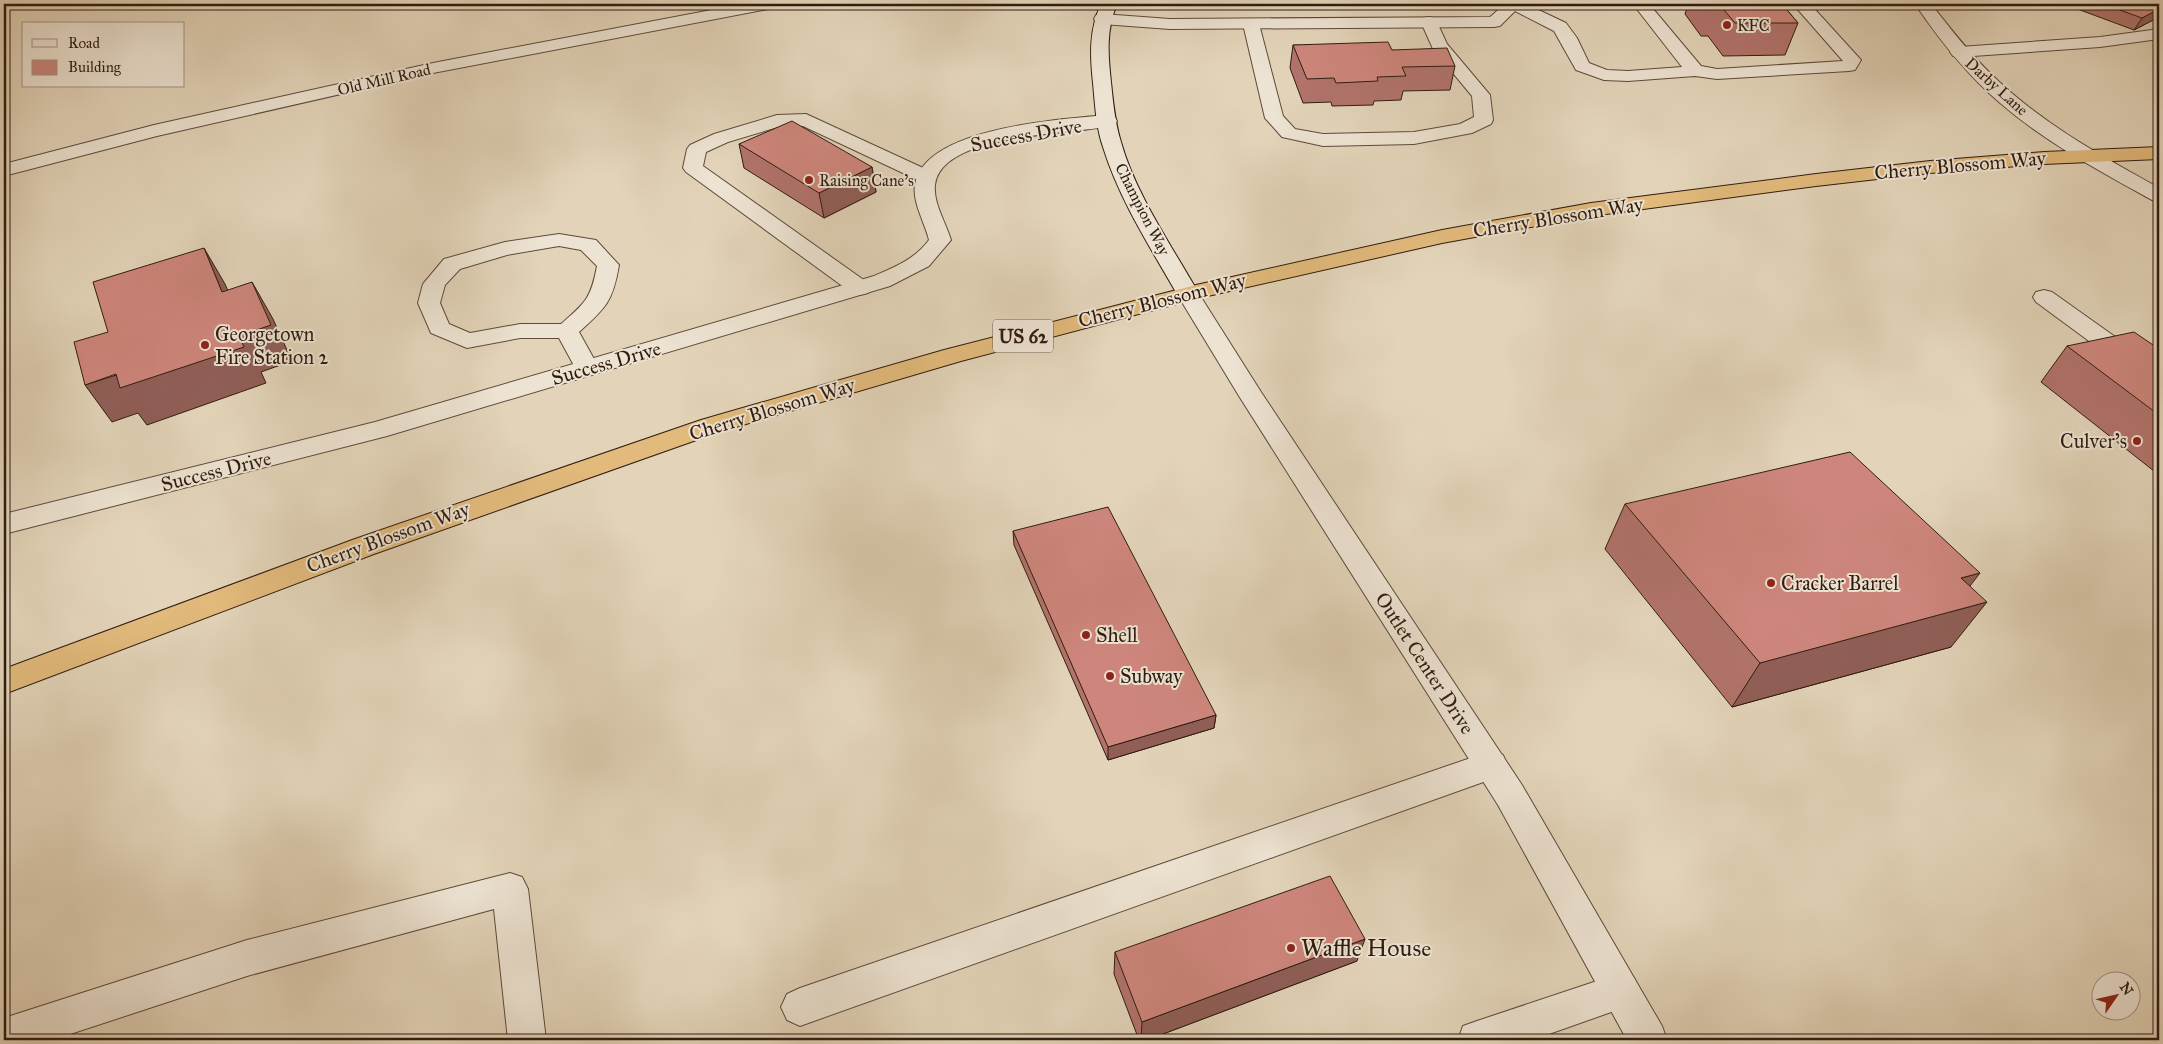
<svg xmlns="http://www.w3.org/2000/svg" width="2163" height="1044" font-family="'IM FELL Great Primer',serif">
  <rect width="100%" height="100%" fill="#e3d4b9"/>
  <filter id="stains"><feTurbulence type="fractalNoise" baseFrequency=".004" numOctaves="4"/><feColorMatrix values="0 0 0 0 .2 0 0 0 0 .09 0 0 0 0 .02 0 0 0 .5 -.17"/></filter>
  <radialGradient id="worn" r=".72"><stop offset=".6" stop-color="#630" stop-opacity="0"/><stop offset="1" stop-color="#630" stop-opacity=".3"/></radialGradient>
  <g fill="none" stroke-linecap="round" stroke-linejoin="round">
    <g stroke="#5c4a3b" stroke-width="2">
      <path id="service" d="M1505 4H1526L1566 23 1577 38 1589 63 1607 70 1628 71 1682 67 1633 4H1649L1701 66 1717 69 1843 61 1793 4H1810L1861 60 1855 70 1849 71 1717 79 1695 76 1628 81 1604 80 1576 70 1554 31 1507 7Z
        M1429 17 1435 18 1447 44 1490 95 1493 120 1491 124 1472 133 1414 144 1323 146 1282 137 1265 118 1243 24 1245 20H1257L1259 24 1283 116 1295 129 1323 134 1414 132 1460 124 1474 117 1472 96 1433 49 1421 22 1423 18Z
        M2159 29V39L2100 47 1959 57 1953 56 1950 52 1953 48 1959 47 2100 37Z
        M806 114 934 173 937 177 934 181 927 183 920 181 803 126 778 127 728 142 706 152 703 166 868 283 871 288 868 293 860 295 852 293 686 172 683 168 687 149 690 145 714 134 777 115Z
        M559 234 596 240 619 265C613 301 606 308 579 332L599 368 596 373 587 376 578 373 559 338H520L467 348 431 333 418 303 423 284 444 259 505 242ZM559 246 581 250 597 266C591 299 585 303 561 324H520L470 333 449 324 440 303 445 285 460 269 507 255Z
        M2044 290 2052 292 2159 368V388L2150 386 2036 302 2033 297 2036 292Z
        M1491 751 1503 755 1507 765 1503 775 800 1026 787 1020 781 1007 787 994 800 988Z
        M510 873 522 877 528 889 546 1040H508L494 909 247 976 52 1040H4V1018L247 940Z
        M1621 973 1634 978 1640 991 1634 1004 1532 1040H1458L1463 1026 1477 1021Z"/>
    </g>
    <g stroke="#5c4a3b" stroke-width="2">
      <path id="minor" d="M743 4H776L774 7 768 9 433 73 157 136 4 176V164L154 125 433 63Z
        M1505 4H1522L1500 26 1494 27 1170 29 1102 24 1096 23 1094 19 1096 15 1102 14 1170 19 1490 17Z
        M1915 4H1931C1950 28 1969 53 1991 74 2039 122 2100 155 2159 188V202L2152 200C2099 171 2045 142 1999 102 1966 74 1939 39 1915 4Z
        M1108 115 1115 117 1117 121 1115 125C1076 135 941 132 935 185 933 203 946 223 951 240L929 266 890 286 387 436 4 534V514L375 422 874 276C895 267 915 259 929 240 925 223 912 202 915 185 923 127 1063 119 1108 115Z
        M1188 287 1196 289 1199 294 1261 392 1522 785 1662 1026 1667 1040H1627L1498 805 1239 396 1177 294 1180 289Z"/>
    </g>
    <g stroke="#2f1c11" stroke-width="2">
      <path id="secondary" d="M1101 4H1117C1106 30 1108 55 1111 82 1113 102 1115 123 1121 142 1135 193 1173 248 1199 294L1196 299 1188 301 1180 299 1177 294C1150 247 1119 199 1103 147 1096 127 1095 104 1093 83 1090 55 1089 30 1101 4Z"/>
    </g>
    <g stroke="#2f1c11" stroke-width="2">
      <path id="trunk" d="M2159 147V159L2044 164 1930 173 1816 186 1591 216 1442 243 1199 298 961 361 719 432 374 554 4 694V669L355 539 701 420 944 350 1196 285 1442 230 1591 203 1816 174 1930 161 2044 152Z"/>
    </g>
    <use href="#service" fill="#ede3d2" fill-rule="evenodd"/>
    <use href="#minor" fill="#ede3d2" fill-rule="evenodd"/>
    <use href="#secondary" fill="#ede3d2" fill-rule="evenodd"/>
    <use href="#trunk" fill="#e2ba7c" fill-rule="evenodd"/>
  </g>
  <path fill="#b1736b" stroke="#2f1c11" d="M1684 4H1782L1798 23 1785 55 1723 56 1708 36H1701L1685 14 1687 8Z
    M2064 4H2159V17L2134 30Z
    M1293 45 1392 50 1455 66 1450 90 1403 91 1401 100 1374 101 1373 105 1332 106 1331 102 1303 103 1290 68Z
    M739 144 872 167 876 192 824 218 744 168Z
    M2067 346 2159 349V475L2041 382Z
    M1625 504 1970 586 1951 647 1732 707 1605 549Z
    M1013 531 1216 715 1214 728 1108 760 1014 545Z
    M1115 952 1357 961 1147 1040H1139L1114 974Z"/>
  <path fill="#905e57" stroke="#2f1c11" d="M2159 9V17L2134 30 2142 18Z
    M872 167 876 192 824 218 819 193Z
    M204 248 225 284 244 328 222 292Z
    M252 282 273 319 292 361 261 372 266 383 147 425 138 413 112 422 85 385 239 336Z
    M1980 573 1950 612 1987 602 1951 647 1732 707 1760 663 1961 578Z
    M1216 715 1214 728 1108 760V747Z
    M1365 939 1357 961 1147 1040H1141L1142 1022Z"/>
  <path fill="#ce867c" stroke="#2f1c11" d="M1712 4H1782L1798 23H1735L1719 4Z
    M2103 4H2159V9L2142 18Z
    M1388 42 1392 50 1447 48 1455 66 1402 67 1406 76 1377 77 1378 81 1336 83 1334 78 1307 79 1293 45Z
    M792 121 872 167 819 193 739 144Z
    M204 248 222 292 252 282 271 325 239 336 244 347 120 388 116 374 85 385 74 342 108 332 93 282Z
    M2134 332 2159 349V415L2067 346Z
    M1850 452 1980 573 1961 578 1987 602 1760 663 1625 504Z
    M1108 507 1216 715 1108 747 1013 531Z
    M1330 876 1365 939 1142 1022 1115 952Z"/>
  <g fill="#8f2418" stroke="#ede3d2" stroke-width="2">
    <circle cx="1727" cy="25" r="5"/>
    <circle cx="809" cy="180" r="5"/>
    <circle cx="205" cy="345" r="5"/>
    <circle cx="2137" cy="441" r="5"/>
    <circle cx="1771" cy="583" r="5"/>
    <circle cx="1086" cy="635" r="5"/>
    <circle cx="1110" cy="676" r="5"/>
    <circle cx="1291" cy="948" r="5"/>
  </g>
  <g text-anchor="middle" stroke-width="4" stroke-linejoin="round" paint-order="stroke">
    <g font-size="16" fill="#2f1c11" stroke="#ede3d2" text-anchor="start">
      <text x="1737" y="31">KFC</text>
      <text x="819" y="186">Raising Cane's</text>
    </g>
    <g font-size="16" fill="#2f1c11" stroke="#ede3d2">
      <text transform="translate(384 79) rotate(-13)" y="6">Old Mill Road</text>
      <text transform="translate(1997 86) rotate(42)" y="6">Darby Lane</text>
      <text transform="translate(1143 209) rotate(63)" y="6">Champion Way</text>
    </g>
    <rect fill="#ede3d2" stroke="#68584b" stroke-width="1" x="993" y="319.5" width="60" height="33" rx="4"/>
    <g font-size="19" font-weight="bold" fill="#2f1c11">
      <text x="1023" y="343">US 62</text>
    </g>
    <g font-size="20" fill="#2f1c11" stroke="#ede3d2">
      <text transform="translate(1026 135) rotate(-10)" y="7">Success Drive</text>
      <text transform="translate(1960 165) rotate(-5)" y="7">Cherry Blossom Way</text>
      <text transform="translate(1558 217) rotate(-9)" y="7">Cherry Blossom Way</text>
      <text transform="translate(1162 300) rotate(-14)" y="7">Cherry Blossom Way</text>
      <text transform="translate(606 363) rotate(-16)" y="7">Success Drive</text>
      <text transform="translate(772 409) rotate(-17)" y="7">Cherry Blossom Way</text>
      <text transform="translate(216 471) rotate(-14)" y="7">Success Drive</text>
      <text transform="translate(388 537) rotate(-20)" y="7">Cherry Blossom Way</text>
      <text transform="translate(1425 663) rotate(57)" y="7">Outlet Center Drive</text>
    </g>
    <g font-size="20" fill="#2f1c11" stroke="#ede3d2" text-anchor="start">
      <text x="215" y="341">Georgetown<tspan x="215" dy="23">Fire Station 2</tspan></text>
      <text x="2127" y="448" text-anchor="end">Culver's</text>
      <text x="1781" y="590">Cracker Barrel</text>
      <text x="1096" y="642">Shell</text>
      <text x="1120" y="683">Subway</text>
    </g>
    <g font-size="24" fill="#2f1c11" stroke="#ede3d2" text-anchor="start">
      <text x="1301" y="956">Waffle House</text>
    </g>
  </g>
  <rect width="2163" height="1044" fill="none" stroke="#e3d4b9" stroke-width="20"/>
  <rect x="5" y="5" width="2153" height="1034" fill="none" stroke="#2f1c11" stroke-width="2.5"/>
  <rect x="10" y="10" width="2143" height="1024" fill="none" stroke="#2f1c11"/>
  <rect x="22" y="22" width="162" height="65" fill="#ede3d2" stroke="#a19385"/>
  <rect x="32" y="39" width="25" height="8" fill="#ede3d2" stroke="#a19385"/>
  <text x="68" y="48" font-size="15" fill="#2f1c11">Road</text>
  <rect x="32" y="60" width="25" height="15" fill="#ce867c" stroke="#a19385"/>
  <text x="68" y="72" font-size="15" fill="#2f1c11">Building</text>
  <g transform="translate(2116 996) rotate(56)"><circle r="24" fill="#ede3d2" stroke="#a19385"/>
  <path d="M0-4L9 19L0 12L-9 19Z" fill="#8f2418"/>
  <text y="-8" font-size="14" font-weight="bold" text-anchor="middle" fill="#2f1c11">N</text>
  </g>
  <rect width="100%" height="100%" filter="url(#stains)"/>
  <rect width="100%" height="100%" fill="url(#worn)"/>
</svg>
